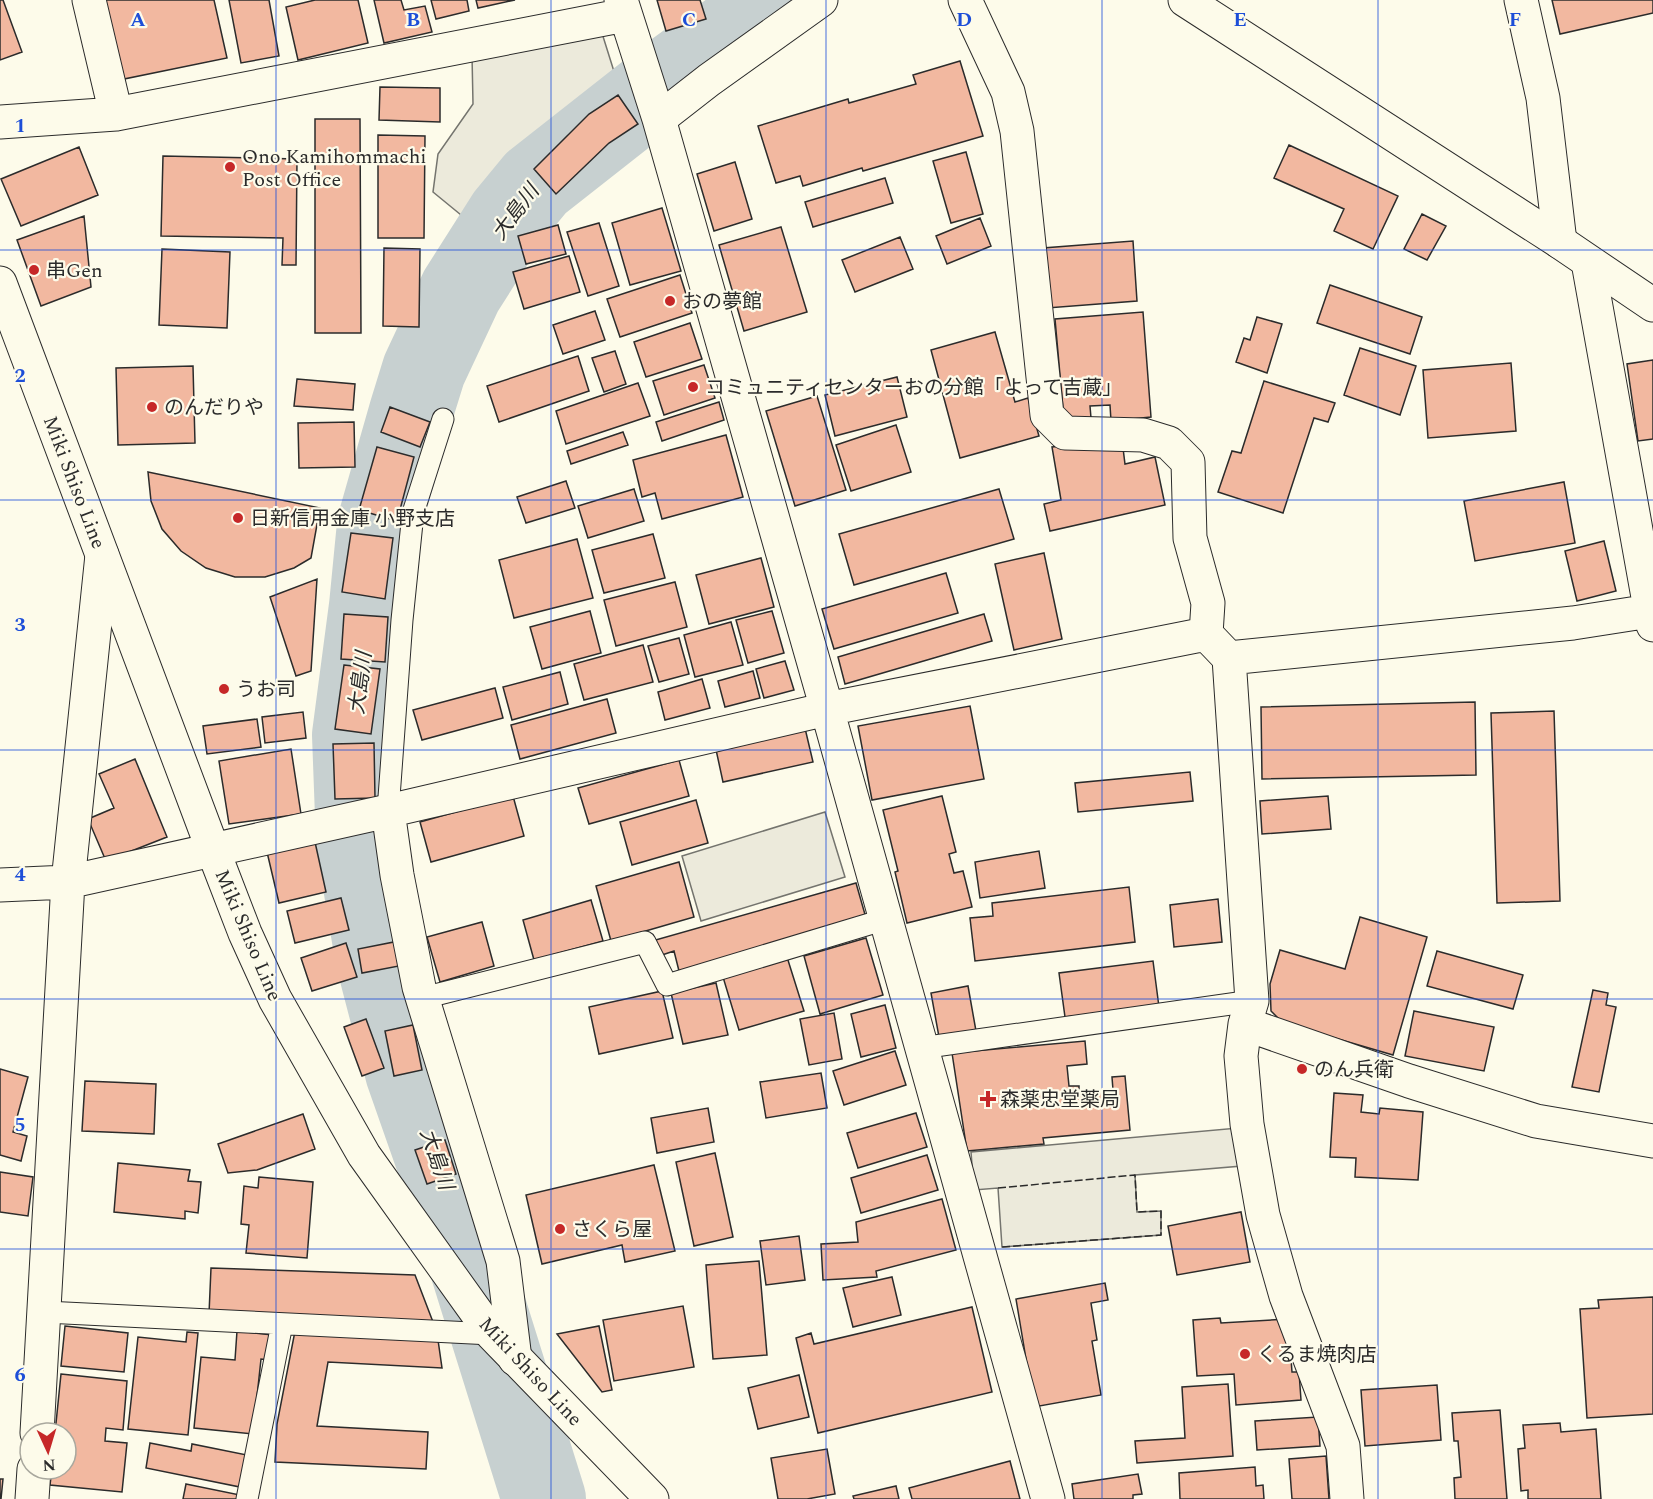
<svg xmlns="http://www.w3.org/2000/svg" width="1653" height="1499" font-family="Spectral,'Noto Sans JP',serif">
  <rect width="100%" height="100%" fill="#fdfbea"/>
  <path fill="#eceadb" stroke="#74746e" stroke-width="1.5" d="M601 30 617 81 571 122 520 177 483 233 433 192 438 154 473 104 472 55Z
    M825 812 845 877 701 921 682 856Z
    M1238 1128 1242 1166 1135 1175 1137 1212 1161 1211V1235L1002 1247 998 1188 974 1190 971 1152Z"/>
  <g fill="none" stroke-linecap="round" stroke-linejoin="round">
    <path stroke="#c7d0d0" stroke-width="84" d="M544 1499 441 1169 407 1072 377 957 358 843 354 735 371 606 379 524 411 412 424 370 461 291 508 217 536 183 667 80 777 0"/>
  </g>
  <path fill="#f2b8a0" stroke="#2b2b2b" stroke-width="1.5" d="M0 0H3L22 52 0 60Z
    M102 0H214L227 58 119 80Z
    M229 0H269L279 56 241 63Z
    M315 0H358L368 43 298 60 286 7Z
    M374 0H401L404 10 425 6 432 32 384 43Z
    M431 0H467L469 11 436 19Z
    M476 0H515L478 8Z
    M657 0H700L706 19 666 31Z
    M1552 0H1653V13L1560 34Z
    M960 61 983 136 863 171 862 168 803 186 800 176 776 183 758 126 848 99 849 103 916 84 913 75Z
    M380 87 440 88V122L379 120Z
    M618 95 638 124 609 143 556 194 534 169 589 114Z
    M315 119H360L361 333H315Z
    M378 135 425 136 424 238H378Z
    M1289 145 1398 196 1373 249 1334 231 1344 209 1274 178Z
    M79 147 98 195 21 226 1 179Z
    M966 152 983 214 951 223 933 161Z
    M163 156 297 159 296 265H282L283 238 161 236Z
    M735 162 752 219 714 231 697 174Z
    M885 178 893 203 813 227 805 202Z
    M662 208 681 271 630 285 612 223Z
    M1422 214 1446 226 1427 260 1404 249Z
    M84 216 91 287 41 306 17 240Z
    M980 218 991 246 947 264 936 236Z
    M599 223 619 286 588 296 567 232Z
    M558 225 566 254 526 264 518 236Z
    M781 227 807 312 744 331 719 245Z
    M900 237 913 269 855 292 842 260Z
    M1133 241 1137 301 1047 308 1043 248Z
    M384 248 420 249 419 327 383 326Z
    M162 249 230 252 227 328 159 325Z
    M569 256 580 292 524 309 513 272Z
    M680 275 692 313 620 337 607 299Z
    M1330 285 1422 317 1410 354 1317 323Z
    M595 311 605 340 563 354 553 325Z
    M1143 312 1151 417 1111 421 1110 405 1090 406 1091 418 1064 420 1055 319Z
    M1257 317 1282 324 1267 373 1236 362 1244 338 1250 340Z
    M690 323 702 359 646 377 634 342Z
    M995 332 1015 402 1028 398 1039 436 960 458 931 350Z
    M1360 348 1416 366 1400 415 1344 395Z
    M615 351 626 384 604 392 592 358Z
    M578 356 589 391 499 422 487 386Z
    M1653 360V439L1638 441 1627 364Z
    M1511 363 1516 431 1428 438 1423 370Z
    M704 365 715 398 664 415 653 381Z
    M193 366 195 443 118 445 116 368Z
    M897 377 907 417 835 436 825 395Z
    M297 379 355 384 353 410 294 406Z
    M1264 381 1335 403 1328 422 1314 418 1283 513 1218 492 1232 451 1241 453Z
    M638 383 650 416 566 444 556 411Z
    M817 396 846 490 795 506 766 411Z
    M719 402 724 420 662 441 656 422Z
    M390 407 430 422 420 447 381 432Z
    M354 422 355 467 299 468 298 423Z
    M896 425 911 472 851 491 836 445Z
    M623 432 628 445 571 464 567 451Z
    M726 435 743 497 662 519 655 493 642 497 633 460Z
    M1122 440 1125 464 1155 457 1165 505 1050 531 1044 504 1061 500 1052 447Z
    M377 447 414 457 397 521 359 510Z
    M148 472 320 508 311 558 294 568 265 577H235L206 568 181 551 162 529 151 501Z
    M566 481 575 508 526 523 517 497Z
    M1564 482 1575 543 1475 561 1464 501Z
    M634 489 644 521 588 538 578 506Z
    M999 489 1014 539 854 585 839 534Z
    M351 533 393 538 385 599 342 592Z
    M653 534 665 578 604 593 592 550Z
    M577 539 593 598 514 618 499 560Z
    M1604 541 1616 591 1577 601 1565 551Z
    M1044 553 1062 639 1014 650 995 564Z
    M761 558 774 607 709 624 696 575Z
    M946 573 958 613 834 649 822 609Z
    M317 579 311 671 296 676 270 597Z
    M675 582 687 627 616 646 604 600Z
    M590 611 601 653 542 669 530 627Z
    M772 611 784 653 748 663 736 620Z
    M344 614 388 617 385 662 341 659Z
    M984 614 992 641 845 684 838 657Z
    M731 622 743 665 695 677 684 635Z
    M679 638 689 674 659 682 648 646Z
    M643 645 653 682 584 700 574 664Z
    M785 661 794 690 764 698 756 669Z
    M344 665 380 669 371 734 335 729Z
    M753 671 760 698 725 707 718 681Z
    M560 672 568 704 512 720 503 687Z
    M702 679 710 708 665 720 658 692Z
    M495 688 503 718 422 740 413 710Z
    M607 699 616 733 520 759 511 725Z
    M1475 702 1476 775 1262 779 1261 707Z
    M970 706 984 779 872 800 858 726Z
    M1554 711 1560 901 1497 903 1491 713Z
    M303 712 306 738 265 743 262 717Z
    M257 719 261 747 207 754 203 726Z
    M804 724 813 762 723 782 715 745Z
    M374 743 375 798 335 799 333 744Z
    M291 749 301 814 229 824 219 761Z
    M135 759 167 837 106 861 88 819 114 808 99 774Z
    M679 760 689 796 589 824 578 788Z
    M1190 772 1193 801 1078 812 1075 783Z
    M513 796 524 836 431 862 420 822Z
    M942 796 956 852 949 854 954 873 963 871 972 907 907 923 895 872 898 871 883 810Z
    M1328 796 1331 829 1262 834 1260 801Z
    M696 800 708 843 632 865 620 822Z
    M315 842 326 892 279 903 267 852Z
    M1039 851 1045 888 980 898 975 862Z
    M679 862 694 917 611 941 596 886Z
    M856 883 866 918 679 971 674 951 656 957 652 941Z
    M1129 887 1135 942 975 961 970 918 993 916 992 903Z
    M341 898 349 930 295 943 287 911Z
    M1218 899 1222 942 1174 947 1170 905Z
    M591 900 603 941 534 960 523 920Z
    M1360 917 1427 937 1393 1055 1283 1023 1271 1011 1270 984 1280 950 1345 969Z
    M482 922 494 966 440 982 427 937Z
    M866 938 883 995 820 1014 804 956Z
    M394 942 399 966 362 973 358 949Z
    M346 943 357 977 312 991 301 958Z
    M1437 951 1523 975 1513 1009 1427 986Z
    M787 957 804 1011 739 1030 723 977Z
    M1153 961 1159 1007 1065 1017 1059 973Z
    M716 983 728 1035 683 1044 671 993Z
    M968 986 976 1031 939 1037 931 993Z
    M1593 990 1608 993 1606 1005 1616 1007 1599 1092 1572 1087Z
    M662 991 673 1038 599 1054 589 1007Z
    M885 1005 896 1048 861 1057 851 1014Z
    M1414 1011 1494 1027 1484 1071 1405 1056Z
    M834 1013 842 1059 809 1065 800 1019Z
    M366 1019 384 1068 362 1076 344 1027Z
    M413 1025 422 1070 394 1076 385 1031Z
    M1085 1041 1087 1064 1067 1066 1069 1086H1079V1093L1113 1090 1112 1077 1125 1076 1130 1130 1043 1138 1044 1144 967 1151 952 1053Z
    M895 1051 906 1085 844 1105 833 1071Z
    M0 1069 28 1077 13 1132 27 1136 21 1161 0 1155Z
    M821 1073 827 1108 766 1118 760 1082Z
    M85 1081 156 1084 154 1134 82 1131Z
    M1334 1093 1363 1095 1361 1112 1379 1114 1380 1108 1423 1112 1418 1180 1355 1177 1356 1158 1330 1157Z
    M708 1108 714 1142 657 1153 651 1118Z
    M916 1113 927 1147 858 1168 847 1133Z
    M303 1114 315 1149 257 1170 228 1173 218 1144Z
    M445 1140 456 1174 427 1184 415 1150Z
    M715 1153 733 1237 694 1246 676 1162Z
    M927 1155 938 1190 861 1213 851 1178Z
    M118 1163 190 1170 188 1181 201 1182 198 1213 185 1211V1219L114 1212Z
    M654 1165 675 1251 625 1262 622 1245 542 1264 526 1195Z
    M0 1172 33 1177 28 1216 0 1212Z
    M259 1177 313 1182 307 1258 246 1253 249 1225 241 1224 244 1186 258 1188Z
    M942 1199 956 1250 876 1271 877 1277 823 1280 821 1244 858 1242 856 1222Z
    M1241 1212 1250 1262 1177 1275 1168 1226Z
    M799 1236 805 1280 766 1285 760 1241Z
    M759 1261 767 1355 713 1359 706 1265Z
    M211 1268 415 1275 433 1322 209 1314Z
    M892 1277 901 1315 853 1327 843 1288Z
    M1105 1283 1108 1300 1091 1303 1097 1340 1092 1341 1101 1395 1034 1407 1016 1299Z
    M1653 1297V1414L1587 1418 1580 1309 1599 1308 1598 1300Z
    M683 1306 694 1367 614 1381 603 1320Z
    M972 1307 992 1392 818 1433 796 1338 811 1333 814 1344Z
    M1220 1318 1221 1323 1288 1319 1292 1372H1299L1301 1400 1236 1405 1234 1374 1197 1376 1193 1320Z
    M65 1326 128 1333 124 1372 61 1366Z
    M599 1326 612 1390 602 1392 557 1334Z
    M237 1331 273 1335 270 1360 261 1359 253 1434 194 1428 201 1357 235 1360Z
    M295 1331 438 1340 442 1368 328 1362 317 1426 428 1432 426 1469 275 1462 277 1424Z
    M187 1332 198 1333 188 1435 128 1429 138 1337 186 1342Z
    M61 1374 127 1381 123 1430 106 1428 105 1441 127 1443 122 1492 50 1485 52 1469H66V1433H55Z
    M799 1375 809 1417 758 1429 748 1388Z
    M1228 1384 1233 1456 1137 1463 1135 1441 1185 1438 1182 1387Z
    M1437 1385 1441 1440 1365 1446 1361 1390Z
    M1500 1410 1507 1499H1455L1454 1478 1461 1477 1458 1441H1454L1452 1413Z
    M1318 1417 1320 1446 1257 1450 1255 1421Z
    M1560 1423 1561 1432 1596 1429 1601 1499H1528V1490L1521 1491 1518 1449 1525 1448 1523 1425Z
    M150 1443 191 1451 192 1444 247 1455 240 1487 146 1468Z
    M827 1449 835 1494 807 1499H778L771 1458Z
    M1326 1456 1329 1499H1292L1289 1459Z
    M1010 1461 1020 1499H912L909 1488Z
    M1255 1467 1256 1486 1263 1485 1264 1499H1180L1179 1473Z
    M1138 1474 1142 1494 1133 1495V1499H1074L1072 1484Z
    M0 1479H3L1 1499H0Z
    M186 1484 240 1495 239 1499H183Z
    M896 1486 899 1499H854L853 1496Z"/>
  <g fill="none" stroke-linecap="round" stroke-linejoin="round">
    <g stroke="#2b2b2b" stroke-width="23">
      <path id="service" d="M388 811 402 620 413 513 443 419
        M423 998 645 942 667 985 886 919
        M921 1048 1252 1001
        M45 1312 492 1334
        M247 1499 282 1324"/>
    </g>
    <g stroke="#2b2b2b" stroke-width="35">
      <path id="minor" d="M89 0 116 114
        M621 0 659 119 827 709 1048 1499
        M965 0 1008 92 1017 131 1047 415 1065 433 1143 435 1169 443 1188 462 1190 538 1208 603 1206 634
        M1521 0 1543 98 1560 242
        M659 119 709 80 821 0
        M0 122 116 114 625 15
        M1588 262 1653 625
        M1229 658 1573 623 1650 611
        M388 811 397 875 419 987 503 1261 515 1359
        M0 885 68 882 388 811 827 709 1206 634 1229 658 1252 1001 1245 1024 1241 1056 1247 1124 1263 1215 1286 1296 1343 1446 1347 1499
        M1245 1024 1409 1081 1536 1121 1653 1141
        M37 1433 68 882 102 555
        M32 1499 34 1469"/>
    </g>
    <g stroke="#2b2b2b" stroke-width="35">
      <path id="tertiary" d="M1185 0 1560 242 1653 305"/>
    </g>
    <g stroke="#2b2b2b" stroke-width="35">
      <path id="primary" d="M0 283 213 850 245 933 275 999 364 1155 492 1334 652 1499"/>
    </g>
    <use href="#service" stroke="#fdfbea" stroke-width="21"/>
    <use href="#minor" stroke="#fdfbea" stroke-width="33"/>
    <use href="#tertiary" stroke="#fdfbea" stroke-width="33"/>
    <use href="#primary" stroke="#fdfbea" stroke-width="33"/>
    <path stroke="#2b2b2b" stroke-width="1.5" stroke-dasharray="8 3" stroke-linecap="butt" d="M998 1188 1135 1175 1137 1212 1161 1211V1235L1002 1247"/>
  </g>
  <path fill="none" stroke="#1d4ed8" stroke-width="1.5" stroke-opacity="0.55" d="M276 0V1499M551 0V1499M826 0V1499M1102 0V1499M1378 0V1499M0 250H1653M0 500H1653M0 750H1653M0 999H1653M0 1249H1653"/>
  <g fill="#c62828" stroke="#fdfbea" stroke-width="2">
    <circle cx="230" cy="167" r="6"/>
    <circle cx="34" cy="270" r="6"/>
    <circle cx="670" cy="301" r="6"/>
    <circle cx="693" cy="387" r="6"/>
    <circle cx="152" cy="407" r="6"/>
    <circle cx="238" cy="518" r="6"/>
    <circle cx="224" cy="689" r="6"/>
    <circle cx="1302" cy="1069" r="6"/>
    <path d="M985 1090h6v6h6v6h-6v6h-6v-6h-6v-6h6z"/>
    <circle cx="560" cy="1229" r="6"/>
    <circle cx="1245" cy="1354" r="6"/>
  </g>
  <g text-anchor="middle" stroke-width="4.5" stroke-linejoin="round" paint-order="stroke">
    <g font-size="20" fill="#2b2b2b" stroke="#fdfbea" text-anchor="start">
      <text x="242" y="163">Ono Kamihommachi<tspan x="242" dy="23">Post Office</tspan></text>
      <text x="46" y="277">串Gen</text>
      <text x="682" y="308">おの夢館</text>
      <text x="705" y="394">コミュニティセンターおの分館「よって吉蔵」</text>
      <text x="164" y="414">のんだりや</text>
      <text x="250" y="525">日新信用金庫 小野支店</text>
      <text x="236" y="696">うお司</text>
      <text x="1314" y="1076">のん兵衛</text>
      <text x="1000" y="1106">森薬忠堂薬局</text>
      <text x="572" y="1236">さくら屋</text>
      <text x="1257" y="1361">くるま焼肉店</text>
    </g>
    <g font-size="20" fill="#2b2b2b" stroke="#fdfbea">
      <text transform="translate(75 482) rotate(69)" y="7">Miki Shiso Line</text>
      <text transform="translate(249 935) rotate(67)" y="7">Miki Shiso Line</text>
      <text transform="translate(531 1371) rotate(47)" y="7">Miki Shiso Line</text>
    </g>
    <g font-size="21" font-style="italic" fill="#2b2b2b" stroke="#fdfbea">
      <text transform="translate(515 212) rotate(-53)" y="7">大島川</text>
      <text transform="translate(360 683) rotate(-83)" y="7">大島川</text>
      <text transform="translate(437 1159) rotate(71)" y="7">大島川</text>
    </g>
  </g>
  <g font-size="20" text-anchor="middle" font-weight="bold" fill="#1d4ed8" stroke="#fdfbea" stroke-width="4.5" stroke-linejoin="round" paint-order="stroke">
    <text x="138" y="26">A</text>
    <text x="413" y="26">B</text>
    <text x="689" y="26">C</text>
    <text x="964" y="26">D</text>
    <text x="1240" y="26">E</text>
    <text x="1515" y="26">F</text>
    <text x="20" y="132">1</text>
    <text x="20" y="382">2</text>
    <text x="20" y="631">3</text>
    <text x="20" y="881">4</text>
    <text x="20" y="1131">5</text>
    <text x="20" y="1381">6</text>
  </g>
  <g transform="translate(48 1451) rotate(176)"><circle r="28" fill="#fdfbea" stroke="#a9a89e" stroke-width="1.5"/>
  <path d="M0-4.5L10 22L0 15L-10 22Z" fill="#c62828"/>
  <text y="-9" font-size="16" font-weight="bold" text-anchor="middle" fill="#2b2b2b">N</text>
  </g>
</svg>
